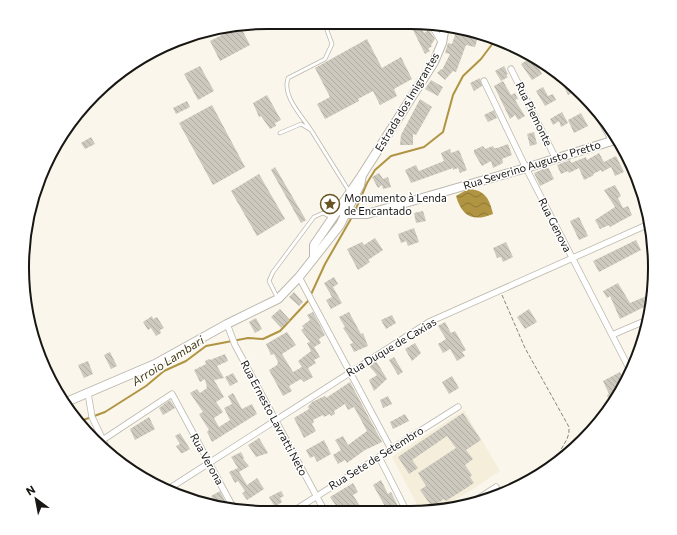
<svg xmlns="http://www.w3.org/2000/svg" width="677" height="535" font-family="Commissioner,sans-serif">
  <defs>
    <pattern id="water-waves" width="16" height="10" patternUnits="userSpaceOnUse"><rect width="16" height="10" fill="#b09441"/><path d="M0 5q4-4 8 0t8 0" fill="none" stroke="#8e7835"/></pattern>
    <pattern id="building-back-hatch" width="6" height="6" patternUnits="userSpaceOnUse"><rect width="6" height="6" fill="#cdc9be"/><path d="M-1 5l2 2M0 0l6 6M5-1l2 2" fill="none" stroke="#afaca2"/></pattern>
  </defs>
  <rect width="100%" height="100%" fill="#faf6eb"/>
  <path fill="#f4eedb" d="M464 410 500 471 442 509 421 512 392 457Z"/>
  <path fill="url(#water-waves)" d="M468 189C485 190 489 198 493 214 473 222 462 217 456 196Z"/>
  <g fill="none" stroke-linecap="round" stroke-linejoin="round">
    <path stroke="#b09441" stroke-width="2" d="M355 211 367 183 375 170 391 156 424 147 443 132 453 95 463 76 481 59 496 39
      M78 422 105 412 146 386 164 371 186 361 206 346 248 338 263 339 280 331 308 301 325 264 352 217"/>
  </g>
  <path fill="url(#building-back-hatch)" d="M419 22 424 33 429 30 435 39 431 45 432 46 428 49 430 51 425 54 411 26Z
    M240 26 250 45 220 61 210 41Z
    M457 29 479 34 475 47 466 45 456 72 453 71 445 80 437 73 441 69 442 70 450 54 445 53 448 43 452 44Z
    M367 39 382 68 401 57 412 79 394 89 397 96 380 105 373 91 358 99 359 101 325 119 317 104 330 97 315 68Z
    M529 59 535 62 542 74 532 80 521 64Z
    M200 66 214 91 198 100 184 74Z
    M504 66 508 74 506 75 508 77 501 81 495 71Z
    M559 76 571 83 578 90 568 95Z
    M480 78 482 86 474 91 470 83Z
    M431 80 443 87 438 96 425 89Z
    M503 81 511 95 515 93 518 99 515 100 525 116 518 120 515 115 510 119 494 86Z
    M543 87 548 96 553 94 556 100 545 106 536 91Z
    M267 95 281 120 275 123 276 126 270 129 261 116 259 117 253 103Z
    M420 99 432 107 416 135 413 134V145H400L401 135Z
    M187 101 190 107 176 114 173 108Z
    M212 105 245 167 213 185 179 123Z
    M494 110 497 118 488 122 484 115Z
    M562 112 568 123 561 127 559 121 553 125 550 119Z
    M581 113 588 126 574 133 568 120Z
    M534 132 537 144 530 146 527 134Z
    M91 137 95 144 85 149 81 143Z
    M508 144 512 155 502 159 503 163 493 168 491 161 482 166 474 153V150L483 146 485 149 493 146 494 148H497Z
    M450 149 451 153 459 150 467 170 460 173 458 168 453 170V168L411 183 405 170 416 165 419 171 444 161 441 153Z
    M599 153 604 162 616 156 624 172 615 176 611 167 602 172 601 170 593 174 594 175 584 180 579 168 569 173 568 171 561 174 557 165 570 160 571 163 586 157 587 160Z
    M275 167 306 220 301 223 271 170Z
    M548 167 554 179 540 186 534 173Z
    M379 173 383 179 388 177 391 187 383 189 382 185 378 188 372 177Z
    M259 174 285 219 257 236 231 191Z
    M615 185 621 196 618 198 623 208 628 206 632 215 610 227 609 225 600 229 595 220 615 207 604 190Z
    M423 211 426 221 416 223 414 213Z
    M579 217 588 236 579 240 570 221Z
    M414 228 419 242 408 246 406 241 401 243 398 234Z
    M375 238 383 250 368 260 370 262 358 270 347 249 362 242 364 245Z
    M636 240 641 250 599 272 593 261Z
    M506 242 513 257 503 262 501 257 497 258 493 248Z
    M334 277 338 284 333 287 342 303 331 309 326 300 332 297 324 283Z
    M618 283 630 303 649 295 648 305 620 319 610 296 607 298 603 291Z
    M294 292 303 302 299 306 289 297Z
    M280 309 290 320 281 328 271 317Z
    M529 309 537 322 525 329 517 317Z
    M313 312 325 335 319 339 321 343 314 347 320 357 314 360 316 363 308 368 313 377 304 382 301 379 289 386 292 391 283 396 269 370 277 365 278 362 274 354 271 355 266 344 287 332 296 345 282 354 293 372 302 367 298 361 311 351 307 343 310 342 301 330 304 328 302 326 310 320 307 315Z
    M349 312 361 334 363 333 368 346 354 352 350 344 353 343 343 328 345 327 339 317Z
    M392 315 396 323 386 329 381 320Z
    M152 316 153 319 157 317 164 328 160 330 161 333 156 336 151 328 148 330 143 322Z
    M256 318 262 329 255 333 249 322Z
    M445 322 451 333 455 331 466 350 462 352 465 356 457 361 450 349 443 353 438 344 446 339 438 326Z
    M415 343 421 353 412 361 405 349Z
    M110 352 117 366 111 369 104 355Z
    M225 354 228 361 217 366 224 378 214 380 224 397 216 402 223 412 214 418 219 427 230 420 224 408 232 404 228 396 233 393 242 409 252 404 257 414 212 442 207 432 209 430 199 414 203 412 190 393 197 389 200 393 207 388 205 379 200 382 194 370 206 364 205 361 209 359 210 360Z
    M394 357 403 372 398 375 389 360Z
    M88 361 93 374 84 378 78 365Z
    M376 361 387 379 374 391 369 380 377 375 369 366Z
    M620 372 623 378 613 400 609 401 607 395 609 394 603 381Z
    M233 373 238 382 230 386 225 377Z
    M452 376 459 388 449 394 442 382Z
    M350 382 382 442 365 450 347 463 345 460 338 464 333 455 341 450 335 440 343 436 348 445 367 431 354 407 348 410 345 404 334 411 335 414 331 416 330 414 324 417 323 415 313 420 314 422 312 424 316 431 304 438 294 418 309 409 308 407 312 402 325 396 326 398Z
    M388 396 392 404 383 408 380 400Z
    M170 400 175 408 163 415 159 408Z
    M463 413 481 440 466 450 473 459 465 465 472 475 470 477 474 483 446 501 444 499 432 507 420 490 426 486 418 473 456 448 447 436 412 460 418 468 409 474 398 457Z
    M405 414 409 421 393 429 390 422Z
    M149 417 155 429 135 440 130 429Z
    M180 433 190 449 183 453H181L176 446 180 444 175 436Z
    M259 438 268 453 256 457 248 445Z
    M324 440 331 454 317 462 314 456 310 458 306 450Z
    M241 452 244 458 243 459 249 466 239 472 247 485 257 478 264 489 247 500 242 493 245 491 238 481 235 483 229 472 238 468 231 457Z
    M381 480 388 494 391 492 401 512H390L386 508 373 485Z
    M353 483 358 492 353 495 362 509 358 511 339 510 330 497Z
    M220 491 229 509 220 508 211 504 209 501 213 499 211 496Z
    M281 491 284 496 280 498 282 502 275 507 269 497Z"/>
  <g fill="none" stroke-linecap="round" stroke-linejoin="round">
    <g stroke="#bcb8ad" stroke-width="4.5">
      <path id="lane" d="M311 130C301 115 282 96 288 78L325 59 332 44 324 22
        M280 133 301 124 311 130 349 191
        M278 299 269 281 273 272 314 217 323 213 331 217"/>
    </g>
    <g stroke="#bcb8ad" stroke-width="7">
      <path id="street" d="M431 24 442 43
        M511 69 556 159
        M484 81 526 168 629 368
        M599 117 612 141
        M299 277 391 449
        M227 324 235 345 324 510
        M612 335 647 320
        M88 393 92 417 109 453
        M98 443 172 394 234 509
        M379 457 407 512
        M170 488 429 322 649 224
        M470 504 496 487
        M295 510 458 407"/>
    </g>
    <g stroke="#bcb8ad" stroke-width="10">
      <path id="secondary" d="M338 209 345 214H367L526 168 618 139
        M314 256V245L362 175 434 62 442 43 445 26
        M64 403 155 364 227 324 278 299 299 277 340 225 360 185 362 175"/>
    </g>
    <path stroke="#88857e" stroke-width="1" stroke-dasharray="4 2" stroke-linecap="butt" d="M502 295 525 348 569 427C570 442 560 445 559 457"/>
    <use href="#lane" stroke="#fff" stroke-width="3"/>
    <use href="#street" stroke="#fff" stroke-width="5.5"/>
    <use href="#secondary" stroke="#fff" stroke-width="8"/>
  </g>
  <defs>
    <g id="sight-ring" transform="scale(1)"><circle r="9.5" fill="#fff" stroke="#665523" stroke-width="1.5"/><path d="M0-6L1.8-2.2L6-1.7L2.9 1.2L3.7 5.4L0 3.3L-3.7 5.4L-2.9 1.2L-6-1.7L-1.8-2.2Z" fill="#665523"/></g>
  </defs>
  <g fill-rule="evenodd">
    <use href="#sight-ring" x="330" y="204"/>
  </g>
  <g text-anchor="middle" stroke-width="3" stroke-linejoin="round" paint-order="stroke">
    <g font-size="11" fill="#181713" stroke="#fff">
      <text transform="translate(407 102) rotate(-59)" y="4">Estrada dos Imigrantes</text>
      <text transform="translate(534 114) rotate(64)" y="4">Rua Piemonte</text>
      <text transform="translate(532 165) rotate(-17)" y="4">Rua Severino Augusto Pretto</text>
      <text transform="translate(555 225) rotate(63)" y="4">Rua Genova</text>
      <text transform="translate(391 347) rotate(-31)" y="4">Rua Duque de Caxias</text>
      <text transform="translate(274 418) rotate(62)" y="4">Rua Ernesto Lavratti Neto</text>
      <text transform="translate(376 458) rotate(-32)" y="4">Rua Sete de Setembro</text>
      <text transform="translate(207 459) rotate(61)" y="4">Rua Verona</text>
    </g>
    <g font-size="11" fill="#181713" stroke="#fff" text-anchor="start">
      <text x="344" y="202">Monumento à Lenda<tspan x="344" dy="13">de Encantado</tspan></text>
    </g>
    <g font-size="12" font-style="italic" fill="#463a17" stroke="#fff">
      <text transform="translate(168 361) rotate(-32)" y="4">Arroio Lambari</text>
    </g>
  </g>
  <path d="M0 0H677V535H0ZM267 29H410A238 238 0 0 1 648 267V268A238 238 0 0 1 410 506H267A238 238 0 0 1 29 268V267A238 238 0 0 1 267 29Z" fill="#fff" fill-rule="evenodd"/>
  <path fill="none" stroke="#181713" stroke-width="2" d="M267 29H410A238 238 0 0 1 648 267V268A238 238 0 0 1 410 506H267A238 238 0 0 1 29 268V267A238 238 0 0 1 267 29Z"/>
  <g transform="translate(36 499) rotate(328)" stroke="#ffffff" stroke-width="3" paint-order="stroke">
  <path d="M0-3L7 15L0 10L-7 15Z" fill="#181713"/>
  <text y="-6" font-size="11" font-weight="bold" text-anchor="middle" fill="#181713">N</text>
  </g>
</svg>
